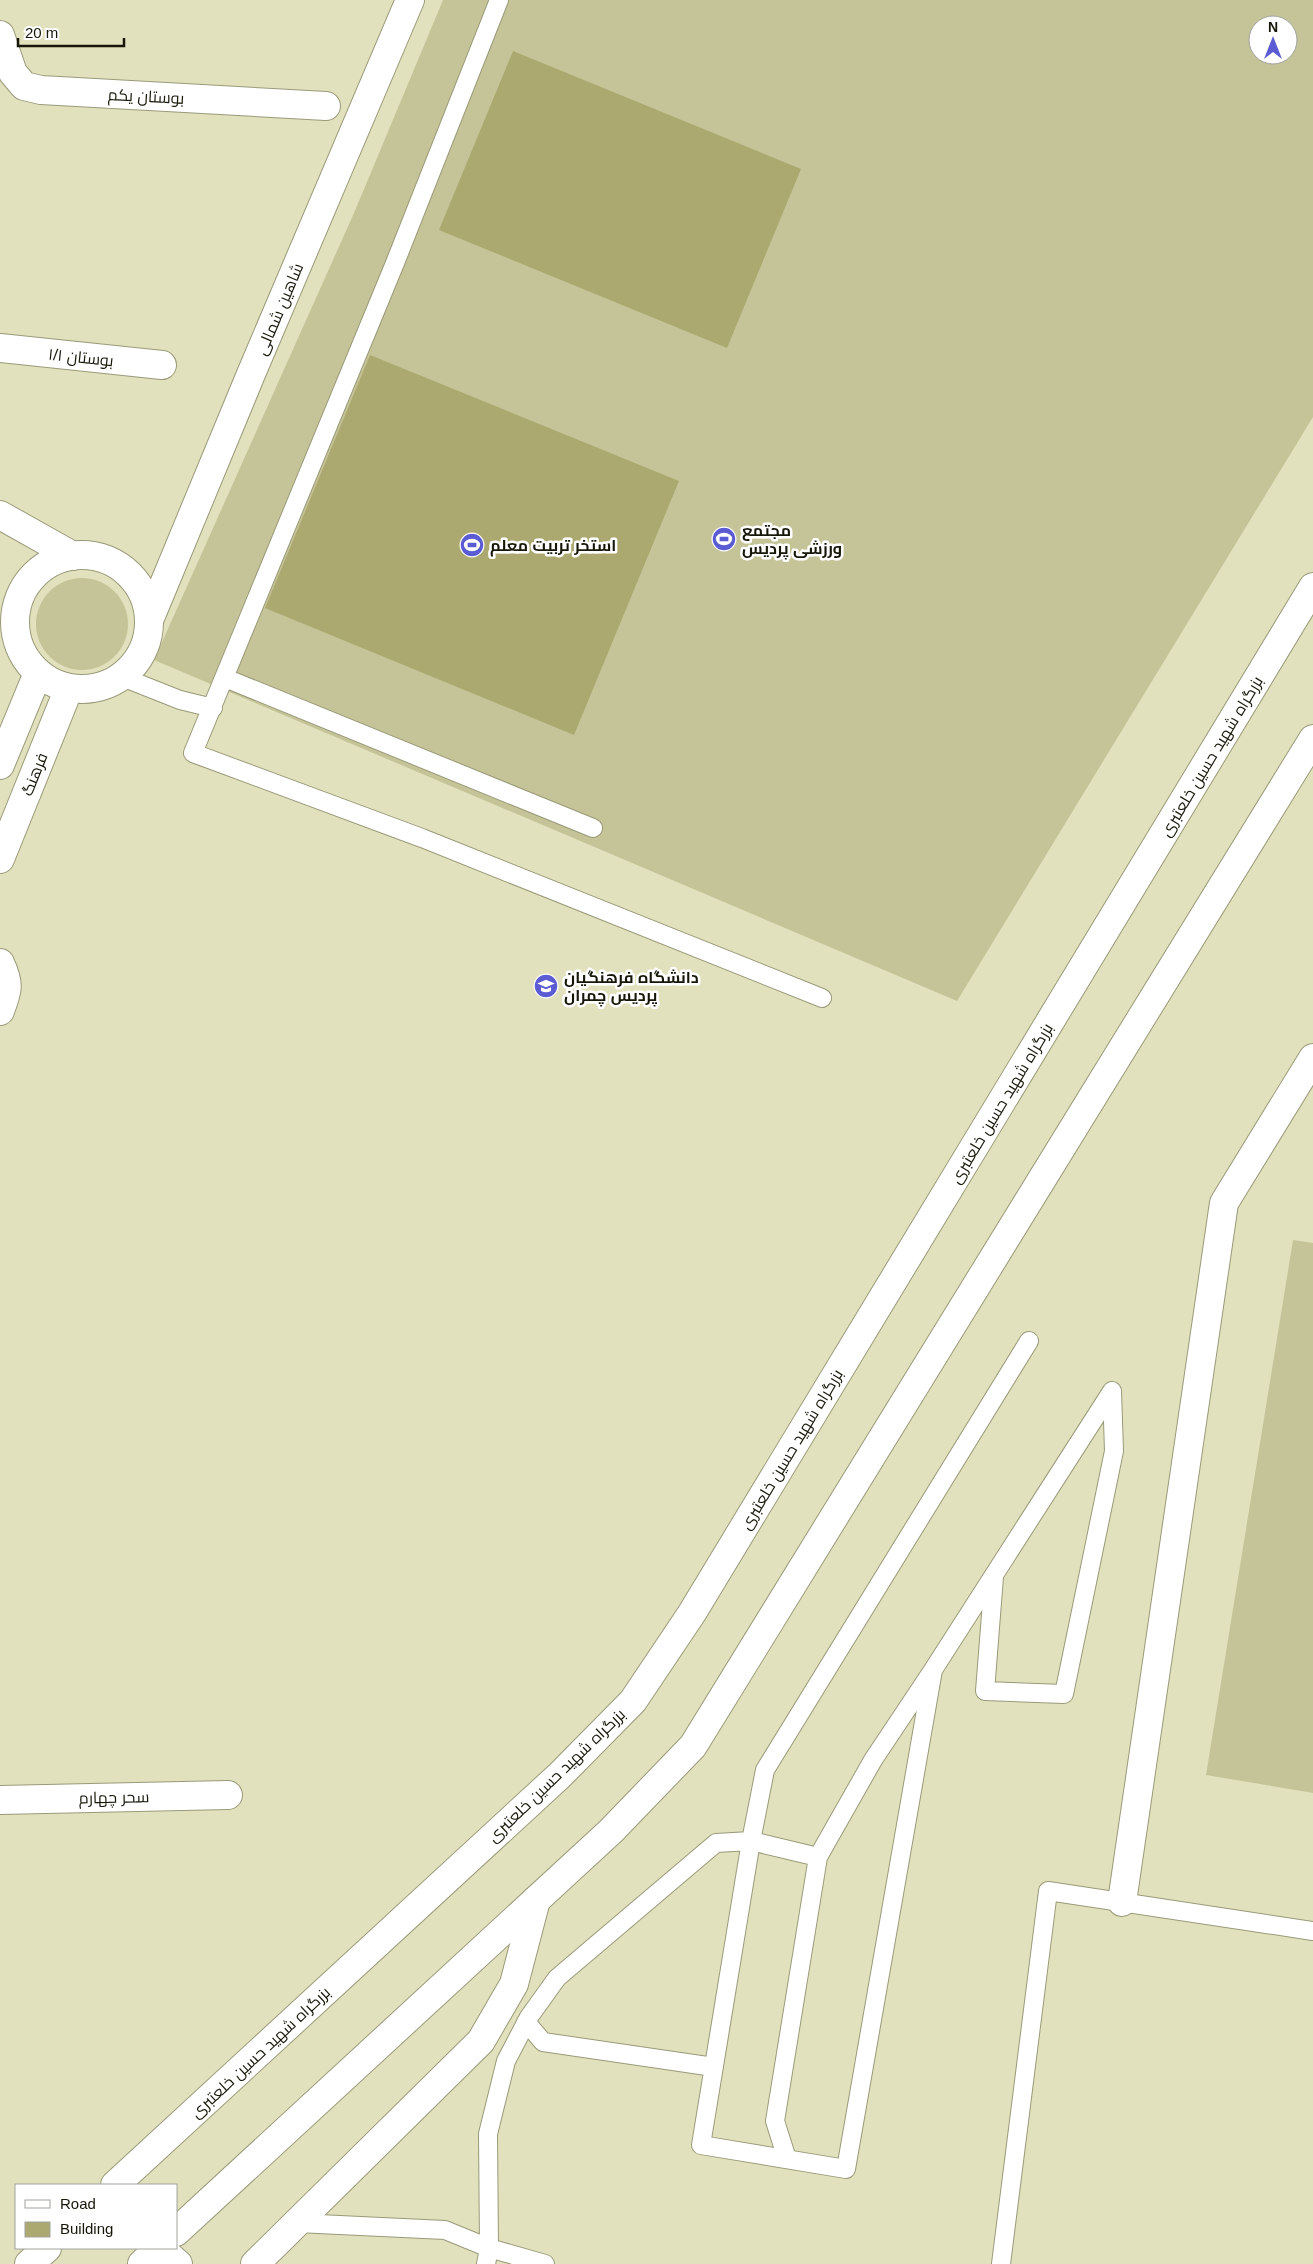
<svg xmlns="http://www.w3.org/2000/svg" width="1313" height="2264" font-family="Helvetica,Cairo,sans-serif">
  <rect width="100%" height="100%" fill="#e2e1be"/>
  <path fill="#c5c498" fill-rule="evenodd" d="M443 0H1313V417L957 1001 154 660 354 213ZM1258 25H1288V55H1258Z
    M36 624a46 46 0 1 1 92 0a46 46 0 1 1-92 0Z
    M1293 1240 1313 1243V1793L1206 1775Z"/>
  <path fill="#aba970" d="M513 51 801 169 727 348 439 230Z
    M370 355 679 481 574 735 265 608Z"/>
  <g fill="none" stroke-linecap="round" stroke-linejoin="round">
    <g stroke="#9a9a79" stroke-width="20">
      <path id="service" d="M499 0 395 263 193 753 422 838 822 998
        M122 677 180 700 213 708
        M225 678 593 828
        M994 1577 985 1691 1064 1694 1114 1451 1112 1391
        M933 1670 846 2169 701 2145 751 1841 818 1857 873 1760 933 1670 1112 1391
        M526 2022 543 2042 714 2067
        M787 2159 775 2121 818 1857
        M297 2223 445 2230 489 2248 545 2264
        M486 2264 489 2248 488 2134 506 2061 529 2017 557 1978 716 1843 751 1841 765 1770 1029 1341
        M1001 2264 1048 1891 1313 1931"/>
    </g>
    <g stroke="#9a9a79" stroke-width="30">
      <path id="minor" d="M0 35 13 73 24 86 41 90 326 106
        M0 348 162 365
        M150 618 251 374 410 0
        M0 963C10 984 8 990 0 1011
        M0 1800 228 1795
        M1122 1902 1224 1203 1313 1058
        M160 2248 178 2264
        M255 2264 481 2041 514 1984 536 1900"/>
    </g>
    <g stroke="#9a9a79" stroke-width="30">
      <path id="secondary" d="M0 515 73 556
        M15 622a67 67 0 1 1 134 0a67 67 0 1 1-134 0Z
        M0 765 38 673
        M0 859 69 688"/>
    </g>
    <g stroke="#9a9a79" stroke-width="30">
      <path id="trunk" d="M115 2185 560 1775 633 1701 692 1613 1313 587
        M176 2232 611 1831 693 1746 1313 739
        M29 2264 47 2248
        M142 2264 159 2248"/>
    </g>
    <use href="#service" stroke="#fff" stroke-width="18"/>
    <use href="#minor" stroke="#fff" stroke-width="28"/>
    <use href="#secondary" stroke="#fff" stroke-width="28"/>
    <use href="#trunk" stroke="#fff" stroke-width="28"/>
  </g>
  <defs>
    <g id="stadium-disc" transform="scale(1.25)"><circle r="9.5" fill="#5b5cd3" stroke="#fff"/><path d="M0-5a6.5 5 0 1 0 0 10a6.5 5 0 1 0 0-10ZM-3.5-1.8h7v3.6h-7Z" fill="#fff"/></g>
    <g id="university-disc" transform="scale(1.25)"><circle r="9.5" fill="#5b5cd3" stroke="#fff"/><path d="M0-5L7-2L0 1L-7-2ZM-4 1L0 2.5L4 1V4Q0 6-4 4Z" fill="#fff"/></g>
  </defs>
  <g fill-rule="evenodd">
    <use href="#stadium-disc" x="724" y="539"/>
    <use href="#stadium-disc" x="472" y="545"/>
    <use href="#university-disc" x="546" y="986"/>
  </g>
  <g text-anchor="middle" stroke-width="5" stroke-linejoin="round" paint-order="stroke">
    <g font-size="16" fill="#161609" stroke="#fff">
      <text transform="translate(146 96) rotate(3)" y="6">بوستان یکم</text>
      <text transform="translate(279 309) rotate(-67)" y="6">شاهین شمالی</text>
      <text transform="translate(81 357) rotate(6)" y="6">بوستان ۱/۱</text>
      <text transform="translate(1211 756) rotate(-59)" y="6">بزرگراه شهید حسین خلعتبری</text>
      <text transform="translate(34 774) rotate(-68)" y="6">فرهنگ</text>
      <text transform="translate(1001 1103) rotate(-59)" y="6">بزرگراه شهید حسین خلعتبری</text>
      <text transform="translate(791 1449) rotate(-59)" y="6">بزرگراه شهید حسین خلعتبری</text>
      <text transform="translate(556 1775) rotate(-44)" y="6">بزرگراه شهید حسین خلعتبری</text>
      <text transform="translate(114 1797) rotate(-1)" y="6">سحر چهارم</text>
      <text transform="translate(260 2052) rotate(-43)" y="6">بزرگراه شهید حسین خلعتبری</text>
    </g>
    <g font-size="16" font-weight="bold" fill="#161609" stroke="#fff" text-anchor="start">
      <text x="742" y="536">مجتمع<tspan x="742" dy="18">ورزشی پردیس</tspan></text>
      <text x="490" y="551">استخر تربیت معلم</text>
      <text x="564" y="983">دانشگاه فرهنگیان<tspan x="564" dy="18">پردیس چمران</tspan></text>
    </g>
  </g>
  <rect x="15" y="2184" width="162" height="65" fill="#ffffff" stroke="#a2a29d"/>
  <rect x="25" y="2200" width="25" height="8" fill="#ffffff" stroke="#a2a29d"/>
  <text x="60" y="2209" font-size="15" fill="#161609">Road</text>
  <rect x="25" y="2222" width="25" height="15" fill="#aba970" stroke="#a2a29d"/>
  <text x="60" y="2234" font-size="15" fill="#161609">Building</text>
  <g transform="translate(1273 40)"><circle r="24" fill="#ffffff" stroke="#a2a29d"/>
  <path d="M0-4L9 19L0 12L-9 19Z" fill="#5b5cd3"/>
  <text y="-8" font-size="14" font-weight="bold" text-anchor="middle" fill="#161609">N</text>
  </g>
  <path d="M18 38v8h106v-8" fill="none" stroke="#161609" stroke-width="2.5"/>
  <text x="25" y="38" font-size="15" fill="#161609" stroke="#ffffff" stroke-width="4" paint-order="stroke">20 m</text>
</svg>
